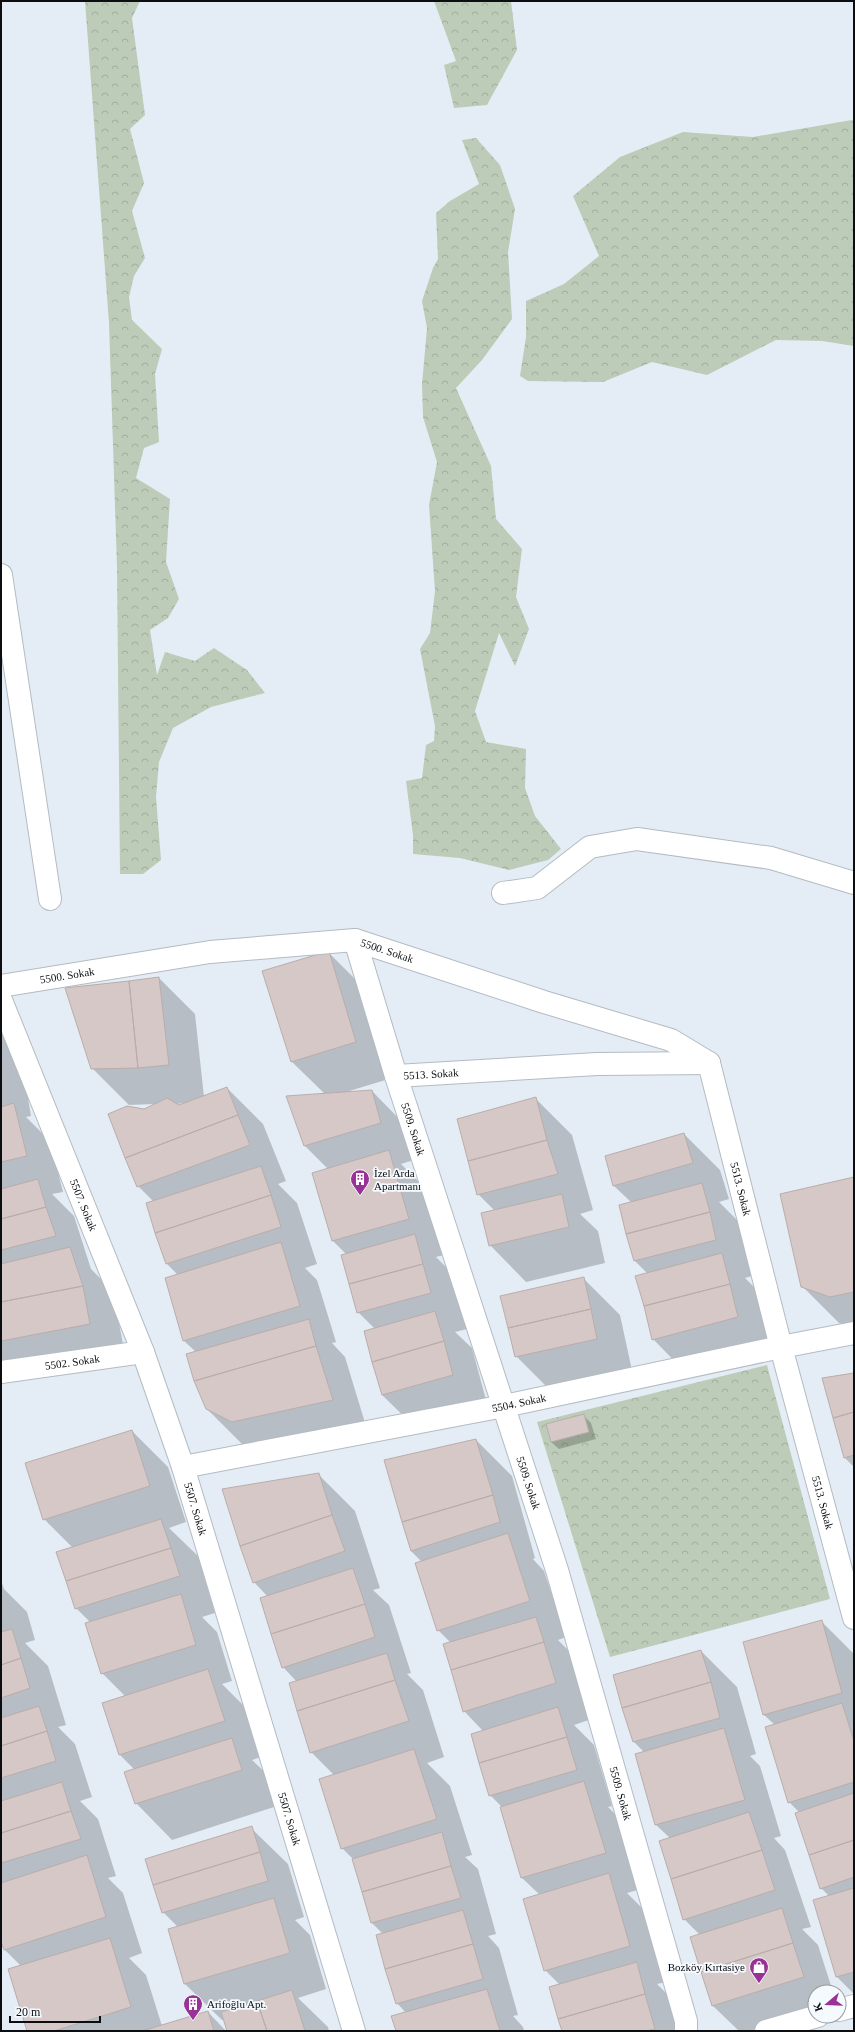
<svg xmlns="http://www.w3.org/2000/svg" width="855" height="2032" font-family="'Times New Roman',serif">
  <defs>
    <pattern id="forest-crowns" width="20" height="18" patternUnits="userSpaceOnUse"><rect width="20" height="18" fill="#bcccb8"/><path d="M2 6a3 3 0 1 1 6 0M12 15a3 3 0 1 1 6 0" fill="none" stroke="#a0ae9d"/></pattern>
  </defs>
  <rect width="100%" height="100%" fill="#e4edf5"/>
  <path fill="url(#forest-crowns)" d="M85 1H140L132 18 145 115 130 129 144 183 132 211 145 258 134 276 129 297 132 320 162 349 155 374 159 442 144 448 136 478 170 499 166 562 179 599 168 618 150 630 157 675 165 652 195 661 214 648 247 670 265 693 211 707 173 728 159 762 156 797 161 860 143 874H120L117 567 109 323Z
    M434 1H511L517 50 487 105 454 108 444 65 456 61Z
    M852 120 854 122V346L822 341 776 340 707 375 652 362 603 382 528 381 520 376 526 337V301L564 284 599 256 573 196 620 157 683 132 753 137Z
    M476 138 500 165 515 209 508 252 512 319 482 360 456 388 491 466 496 519 522 549 516 597 529 629 515 666 499 633 475 711 486 742 526 749 525 788 535 816 561 849 548 860 509 870 460 858 413 854V835L406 781 422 778 426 745 434 741 435 726 420 649 430 633 435 591 429 505 437 462 423 417 422 384 427 328 422 301 433 268 438 259 436 213 450 201 479 184 462 140Z
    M767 1365 830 1599 610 1657 537 1422Z"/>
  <path fill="#0003" fill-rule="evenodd" d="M329 953 365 989 392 1078 346 1092 372 1091 408 1128 417 1159 401 1164 425 1188 444 1255 436 1257 451 1272 467 1329 455 1332 472 1348 489 1411 419 1431 382 1395 375 1329 358 1312 346 1254 333 1241 328 1169 304 1145 325 1094 291 1061Z
    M159 978 195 1014 204 1097 227 1088 263 1124 286 1181 278 1184 297 1203 317 1264 305 1268 317 1280 336 1342 332 1343 345 1357 369 1436 243 1445 206 1408 196 1352 184 1341 166 1278 178 1275 167 1264 153 1201 138 1186 144 1110 156 1104 129 1105 92 1068ZM187 1103 179 1106 175 1104Z
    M1 1030 20 1050 31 1116 26 1117 50 1141 63 1192 52 1194 74 1216 91 1269 106 1284 119 1323 126 1360 8 1383 1 1376Z
    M535 1098 572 1135 593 1210 580 1214 598 1231 605 1263 526 1282 490 1245 495 1211 478 1194Z
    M684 1134 720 1170 729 1199 719 1202 738 1221 752 1276 745 1278 758 1291 774 1353 689 1376 653 1339 648 1274 635 1261 620 1206 632 1203 614 1186Z
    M854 1178V1328L839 1323 802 1286Z
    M583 1278 620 1315 633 1375 552 1392 516 1356Z
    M854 1374V1467L845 1458Z
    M583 1415 591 1423 596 1439 559 1449 551 1442Z
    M132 1431 168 1467 186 1522 169 1528 198 1556 215 1613 202 1617 217 1632 232 1681 222 1684 244 1706 261 1757 252 1760 268 1775 277 1806 172 1840 136 1803 135 1770 120 1755 125 1696 102 1673 90 1622 76 1608 73 1548 44 1519Z
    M476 1440 512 1476 535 1558 533 1559 544 1571 566 1637 558 1640 572 1654 592 1719 574 1725 594 1745 612 1806 608 1807 620 1819 641 1889 627 1893 645 1911 666 1982 657 1984 673 2000 681 2031H563L560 1985 545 1970 540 1895 522 1878 502 1807 490 1795 483 1731 464 1711 451 1643 438 1630 422 1562 411 1551 385 1461Z
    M319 1475 355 1511 380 1588 373 1590 389 1605 411 1673 407 1674 423 1690 444 1757 427 1763 450 1786 472 1855 465 1857 478 1869 496 1934 488 1936 499 1948 518 2015 513 2016 523 2027 524 2031H397L406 2013 397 2003 383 1934 372 1923 353 1859 342 1848 334 1775 311 1752 297 1682 283 1667 268 1597 254 1582Z
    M1 1581 4 1589 27 1612 35 1640 25 1643 48 1666 66 1725 58 1727 75 1744 92 1797 80 1801 98 1819 116 1876 108 1878 123 1893 142 1953 129 1958 146 1975 162 2026 208 2012 226 2031H29L21 1966 4 1949 1 1939Z
    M821 1621 854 1654V1994L837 1977 829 1896 821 1888 800 1813 789 1802 775 1725 764 1715 744 1643Z
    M701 1651 737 1687 756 1754 750 1756 760 1766 781 1836 774 1838 785 1850 811 1927 802 1929 818 1945 833 1992H815V2016H831L784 2031H739L713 2006 700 1935 684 1919 670 1838 656 1825 637 1755 645 1753 634 1742 614 1676Z
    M251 1828 288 1864 304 1917 295 1920 310 1935 326 1989 298 1998 328 2027 329 2031H229L225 2019 222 2020 185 1984 169 1930 178 1927 163 1912Z"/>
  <path fill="#d5c8c7" stroke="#b9adab" d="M329 951 356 1042 291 1062 262 971Z
    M159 977 169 1065 138 1068 129 981Z
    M129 981 138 1068 91 1069 65 988Z
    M227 1087 238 1115 125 1158 108 1114 127 1106 144 1109 167 1098 179 1105Z
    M372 1090 381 1123 304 1146 286 1096Z
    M536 1097 547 1140 468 1161 457 1119Z
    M14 1103 27 1156 1 1162V1107Z
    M238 1115 250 1145 137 1187 125 1158Z
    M684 1133 693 1163 613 1186 605 1156Z
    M547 1140 558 1174 477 1195 468 1161Z
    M389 1150 409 1219 332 1241 312 1173Z
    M261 1166 271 1195 155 1233 146 1203Z
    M854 1177V1292L830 1297 801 1287 780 1194Z
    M38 1179 46 1207 1 1219V1189Z
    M702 1183 710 1212 626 1234 619 1205Z
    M562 1194 569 1227 489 1246 481 1213Z
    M271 1195 281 1227 166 1264 155 1233Z
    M46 1207 56 1236 1 1250V1219Z
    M710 1212 716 1240 634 1261 626 1234Z
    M415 1234 423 1264 349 1284 341 1255Z
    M281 1242 300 1306 183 1341 165 1278Z
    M70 1247 83 1286 1 1302V1264Z
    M722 1253 730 1284 644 1306 635 1276Z
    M423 1264 431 1293 357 1313 349 1284Z
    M584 1277 591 1309 508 1328 500 1296Z
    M730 1284 738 1317 652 1340 644 1306Z
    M83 1286 90 1324 1 1341V1302Z
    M591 1309 597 1339 515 1357 508 1328Z
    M435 1311 444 1341 372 1362 364 1331Z
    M309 1319 316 1346 194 1381 186 1354Z
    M444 1341 453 1375 382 1395 372 1362Z
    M316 1346 333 1400 232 1422 206 1409 194 1381Z
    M854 1373V1412L833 1418 822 1378Z
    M854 1412V1455L844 1458 833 1418Z
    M584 1414 589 1432 551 1442 546 1424Z
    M132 1430 150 1486 43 1520 25 1463Z
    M476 1439 493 1495 402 1522 384 1460Z
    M319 1473 332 1515 240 1546 222 1489Z
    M493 1495 500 1522 411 1551 402 1522Z
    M332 1515 345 1551 253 1583 240 1546Z
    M161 1519 171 1548 66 1581 56 1552Z
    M508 1533 530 1601 437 1631 415 1563Z
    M171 1548 180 1576 75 1609 66 1581Z
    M353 1568 365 1604 271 1634 260 1598Z
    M181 1594 196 1645 101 1674 85 1623Z
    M365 1604 375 1637 282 1668 271 1634Z
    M536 1617 544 1642 451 1670 443 1644Z
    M822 1620 842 1693 763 1715 743 1642Z
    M12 1629 21 1658 1 1665V1632Z
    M544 1642 556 1683 463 1712 451 1670Z
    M701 1650 711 1682 622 1708 613 1675Z
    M387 1653 395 1680 297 1711 289 1683Z
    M21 1658 30 1688 1 1698V1665Z
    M208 1669 225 1721 119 1755 102 1703Z
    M395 1680 409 1721 310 1753 297 1711Z
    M711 1682 720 1718 633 1742 622 1708Z
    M842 1703 854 1741V1782L788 1803 765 1727Z
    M39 1706 47 1731 1 1746V1718Z
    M558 1707 567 1737 479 1763 471 1734Z
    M724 1728 745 1800 655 1825 635 1754Z
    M47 1731 56 1761 1 1778V1746Z
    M567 1737 577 1770 489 1796 479 1763Z
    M232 1738 242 1770 135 1804 124 1772Z
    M414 1749 437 1819 341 1849 319 1779Z
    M584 1781 606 1853 521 1878 500 1807Z
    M62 1782 71 1811 1 1833V1801Z
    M854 1793V1840L809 1855 795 1813Z
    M71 1811 81 1839 1 1863V1833Z
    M749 1812 762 1850 671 1879 659 1841Z
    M252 1826 260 1852 153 1885 145 1859Z
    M442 1832 451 1866 362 1892 352 1859Z
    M854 1840V1877L820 1889 809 1855Z
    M762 1850 775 1890 683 1920 671 1879Z
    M260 1852 268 1881 162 1913 153 1885Z
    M87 1855 106 1917 4 1950 1 1942V1883Z
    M451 1866 461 1898 371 1923 362 1892Z
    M609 1873 630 1946 544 1971 523 1899Z
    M854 1888V1972L836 1977 813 1900Z
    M274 1898 290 1953 184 1984 168 1929Z
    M782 1908 793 1943 701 1972 690 1937Z
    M463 1910 473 1944 385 1969 376 1935Z
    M110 1938 131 2007 54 2031H27L8 1969Z
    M793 1943 804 1977 712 2006 701 1972Z
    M473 1944 483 1979 396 2004 385 1969Z
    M637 1962 645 1994 558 2019 549 1987Z
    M487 1989 500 2031H396L391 2016Z
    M292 1990 305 2031H267L257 2001Z
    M645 1994 655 2029 646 2031H562L558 2019Z
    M257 2001 267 2031H227L221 2012Z
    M208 2011 214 2031H142Z"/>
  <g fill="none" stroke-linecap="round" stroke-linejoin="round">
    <g stroke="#b3bbc3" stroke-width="24">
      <g id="minor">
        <path d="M1 575 50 899"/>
        <path d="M503 893 537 888 590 847 637 839 771 858 854 883"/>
        <path id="s1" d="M355 940 396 1076 557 1570 686 2021V2031"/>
        <path id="s2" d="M1 986 210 952 355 940 544 1002 671 1040 709 1063"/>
        <path id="s3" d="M1 1000 143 1352 183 1467 354 2031"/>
        <path id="s4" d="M709 1063 781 1347 854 1618"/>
        <path id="s5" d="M396 1076 597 1064 709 1063"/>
        <path id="s6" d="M1 1372 143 1352"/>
        <path id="s7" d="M183 1467 504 1406 781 1347 854 1333"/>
        <path d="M839 2010 854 2006"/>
        <path d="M766 2031 818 2016"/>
      </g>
    </g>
    <use href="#minor" stroke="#fff" stroke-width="22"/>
  </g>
  <defs>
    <g id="building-pin" transform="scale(1)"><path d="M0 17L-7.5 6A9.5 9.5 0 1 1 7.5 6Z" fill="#993296" stroke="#f5faff"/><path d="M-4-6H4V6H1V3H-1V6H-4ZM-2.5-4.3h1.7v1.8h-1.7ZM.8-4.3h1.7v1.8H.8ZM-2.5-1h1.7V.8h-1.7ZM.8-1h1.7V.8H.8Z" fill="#fff"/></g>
    <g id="shop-pin" transform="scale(1)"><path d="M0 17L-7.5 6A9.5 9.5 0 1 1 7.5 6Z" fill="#993296" stroke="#f5faff"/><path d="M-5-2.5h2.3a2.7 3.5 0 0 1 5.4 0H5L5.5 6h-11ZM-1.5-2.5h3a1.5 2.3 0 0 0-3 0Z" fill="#fff"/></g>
  </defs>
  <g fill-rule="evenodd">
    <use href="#building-pin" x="360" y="1179"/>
    <use href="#shop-pin" x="759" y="1967"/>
    <use href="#building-pin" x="193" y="2004"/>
  </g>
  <g text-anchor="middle" stroke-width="3.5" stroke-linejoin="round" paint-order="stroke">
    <g font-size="11" fill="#0b0d10" stroke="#f5faff">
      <text dy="4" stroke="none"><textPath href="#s2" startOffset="391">5500. Sokak</textPath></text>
      <text dy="4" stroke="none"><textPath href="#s2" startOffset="67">5500. Sokak</textPath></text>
      <text dy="4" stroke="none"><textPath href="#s5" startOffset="35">5513. Sokak</textPath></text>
      <text dy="4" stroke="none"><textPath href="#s1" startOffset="198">5509. Sokak</textPath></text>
      <text dy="4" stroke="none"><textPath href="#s4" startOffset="130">5513. Sokak</textPath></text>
      <text dy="4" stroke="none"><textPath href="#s3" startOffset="221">5507. Sokak</textPath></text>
      <text dy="4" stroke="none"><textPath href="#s6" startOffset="72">5502. Sokak</textPath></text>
      <text dy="4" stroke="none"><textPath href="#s7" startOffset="342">5504. Sokak</textPath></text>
      <text dy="4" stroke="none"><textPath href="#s1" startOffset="570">5509. Sokak</textPath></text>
      <text dy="4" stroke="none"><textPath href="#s4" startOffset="454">5513. Sokak</textPath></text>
      <text dy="4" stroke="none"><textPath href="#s3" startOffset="545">5507. Sokak</textPath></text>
      <text dy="4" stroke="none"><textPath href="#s1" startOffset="894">5509. Sokak</textPath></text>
      <text dy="4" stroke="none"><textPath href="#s3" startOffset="869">5507. Sokak</textPath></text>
    </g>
    <g font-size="11" fill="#0b0d10" stroke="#f5faff" text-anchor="start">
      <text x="374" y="1177">İzel Arda<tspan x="374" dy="13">Apartmanı</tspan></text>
      <text x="745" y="1971" text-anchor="end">Bozköy Kırtasiye</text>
      <text x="207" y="2008">Arifoğlu Apt.</text>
    </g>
  </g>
  <rect width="855" height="2032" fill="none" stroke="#0b0d10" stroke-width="4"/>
  <g transform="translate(827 2004) rotate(251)"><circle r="19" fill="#f5faff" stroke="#979b9f"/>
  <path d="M0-3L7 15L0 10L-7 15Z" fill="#993296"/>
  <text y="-6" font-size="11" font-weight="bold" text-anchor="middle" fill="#0b0d10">K</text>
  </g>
  <path d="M10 2016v6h90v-6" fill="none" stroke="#0b0d10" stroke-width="2"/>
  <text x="16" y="2016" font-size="12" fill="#0b0d10" stroke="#f5faff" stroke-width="3" paint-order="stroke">20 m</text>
</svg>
